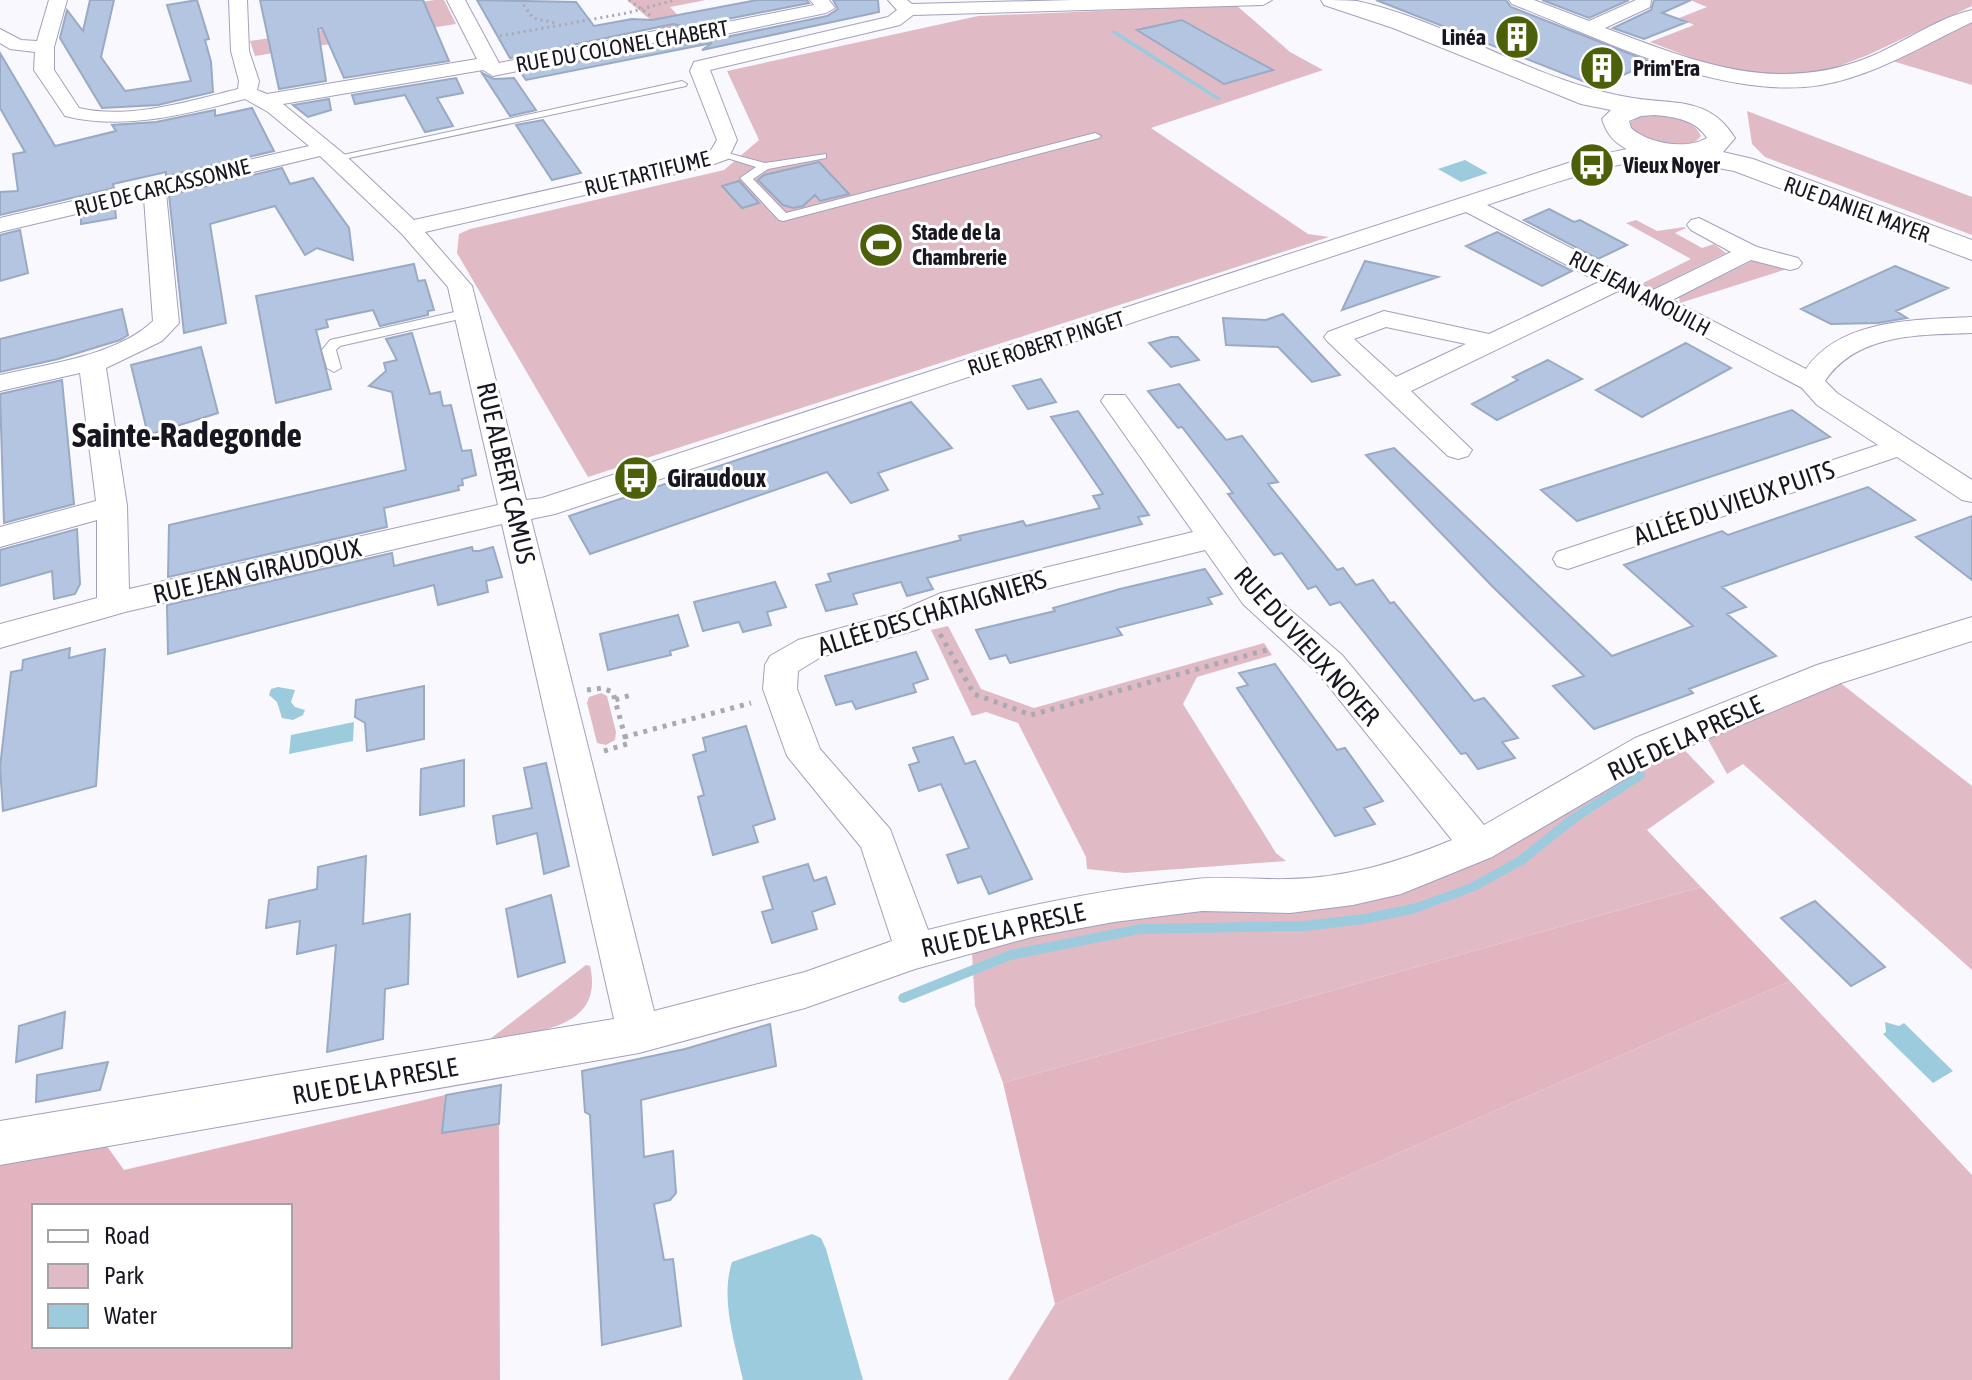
<svg xmlns="http://www.w3.org/2000/svg" width="1972" height="1380" font-family="'Asap Condensed',sans-serif">
  <rect width="100%" height="100%" fill="#f9f8fe"/>
  <path fill="#e0bbc5" d="M435 0H444L456 24 255 56 250 41 373 22 369 9Z
    M627 0H706L670 7 689 27 665 32Z
    M1690 0H1972V6L1868 55 1831 69 1771 78 1713 66 1650 42 1694 25 1679 18 1707 7Z
    M1236 5 1290 52 1323 70 1151 128 1308 234 1329 237 588 477 457 253 459 234 470 229 724 170 759 140 727 71 978 16Z
    M1972 20V85L1889 60Z
    M1747 111 1972 197V235L1765 157 1752 144Z
    M1641 116C1661 114 1693 116 1701 136 1684 158 1647 140 1630 129L1629 123Z
    M1636 220 1657 231 1684 227 1686 228 1675 233 1702 248 1714 244 1726 253 1653 289 1643 283 1691 259 1626 223Z
    M1754 260 1787 269 1680 303 1679 297Z
    M948 626 981 689 1034 708 1264 643 1272 655 1197 677 1183 704 1276 853 1286 861 1125 873 1087 869 1086 857 1018 723 986 712 972 716 931 630Z
    M1829 674 1972 786V970L1743 764 1727 774 1701 727Z
    M601 693 607 696 616 732 615 740 606 745 597 743 587 703 589 697Z
    M1673 738 1715 782 1647 830 1701 887 1003 1083 975 1006 971 935 1353 889Z
    M586 965 590 966C605 1029 535 1032 490 1039Z
    M1790 981 1972 1175V1380H1008L1055 1304Z"/>
  <path fill="#e2b4c0" fill-rule="evenodd" d="M1701 887 1790 981 1055 1304 1003 1083Z
    M445 1095 442 1133 499 1124 500 1380H0V1143L93 1127 124 1170ZM34 1206H290V1346H34Z"/>
  <path fill="#9dcbde" d="M1465 160 1488 173 1461 182 1438 169Z
    M278 687 295 690 291 702 295 707 305 710 303 715 293 720 282 718 277 702 269 695 271 689Z
    M354 722 353 741 289 754 291 735Z
    M1885 1022 1899 1026 1904 1023 1953 1071 1933 1083 1883 1034 1886 1032Z
    M812 1234 821 1238 826 1249 863 1380H743C735 1343 720 1299 732 1262Z"/>
  <g fill="none" stroke-linecap="round" stroke-linejoin="round">
    <path fill="#9dcbde" fill-rule="evenodd" d="M1112 31H1116L1222 99 1217 100 1112 33Z
      M1640 771 1644 772 1645 775 1644 778 1578 821 1524 864 1477 890 1416 913 1364 924 1304 931 1140 934 1011 960 904 1003 900 1002 898 998 900 994 1010 950 1140 924 1304 921 1364 914 1416 903 1469 884 1516 858 1570 815Z"/>
  </g>
  <path fill="#b4c5e1" stroke="#99aac4" stroke-width="2" d="M90 0H114L101 57 125 91 191 81 167 5 197 0 209 39 205 40 211 62 213 92 158 105 102 108 60 38 67 10 83 31Z
    M260 0H423L449 61 344 78 322 28 318 29 326 81 279 89Z
    M477 0 576 2 594 26 632 19 652 20 757 0H807L809 3 687 27 673 24 510 58Z
    M833 0H878L879 12 702 50 712 43 526 80 521 73 674 42 688 45 827 16 838 9Z
    M1376 0H1506L1511 7 1651 62 1598 87Z
    M1542 0H1629L1589 18Z
    M1654 0H1691L1662 13 1687 22 1644 39 1613 28 1651 10Z
    M1182 20 1223 43 1273 70 1224 84 1137 30Z
    M0 53 55 146 116 131 112 125 156 122 215 110V116L252 108 274 151 166 176V172L113 184 114 188 0 215V192L18 191 13 154 25 152 0 108Z
    M482 73 494 79 514 78 536 110 510 116Z
    M456 78 463 93 437 98 453 126 425 132 405 95 355 104 352 95Z
    M329 99 331 110 308 117 293 105Z
    M543 120 581 173 552 180 516 125Z
    M819 162 849 194 820 201 815 195 803 206 793 208 783 205 758 180 764 175Z
    M282 168 290 184 313 178 349 228 353 260 317 248 305 255 275 206 210 224 226 323 184 333 169 195Z
    M739 181 759 203 742 208 722 186Z
    M115 208 116 218 81 224V216Z
    M1549 209 1574 222 1580 220 1627 245 1598 259 1524 220Z
    M20 230 28 273 0 281V235Z
    M1497 232 1572 271 1542 286 1466 246Z
    M1365 261 1438 277 1342 310Z
    M414 264 418 281 425 280 434 310 428 311V315L380 326 373 310 326 320 328 327 316 330 331 389 276 403 256 296Z
    M1895 266 1948 288 1896 311 1907 318 1878 323 1831 324 1801 309Z
    M122 309 128 335 120 340 58 359 0 372V339Z
    M1283 314 1340 375 1312 382 1278 347 1226 345 1223 318 1266 320Z
    M412 333 430 394 440 392 443 406 451 405 462 451 471 450 476 475 462 479 463 485 458 486 459 490 384 508 387 527 168 577 169 525 406 470 392 392 369 386 386 371 384 363 397 360 386 339Z
    M1171 337H1178L1199 360 1171 367 1149 343Z
    M1686 343 1731 368 1642 417 1596 390Z
    M201 347 218 413 148 435 131 365Z
    M1548 360 1582 379 1497 420 1472 404 1518 380 1513 377Z
    M1041 379 1056 402 1028 409 1013 386Z
    M62 380 74 504 4 523 0 394Z
    M1179 384 1226 440 1242 436 1278 482 1268 484 1337 570 1343 568 1356 585 1373 580 1390 603 1394 602 1474 701 1484 698 1518 738 1502 742 1515 758 1478 769 1466 753 1461 754 1340 602 1330 605 1316 586 1308 589 1282 553 1274 555 1228 494 1233 493 1182 427 1178 428 1148 391Z
    M911 402 952 448 878 473 888 490 851 503 827 472 590 554 569 516Z
    M1792 410 1830 437 1577 521 1541 490Z
    M1078 411 1149 515 1138 517 1142 524 927 578 933 589 907 596 901 582 853 594 857 604 826 611 816 585 831 581 828 574 961 540 959 536 1023 521 1026 526 1100 508 1093 496 1103 494 1051 417Z
    M1394 448 1612 656 1693 626 1624 565 1722 531 1728 535 1868 487 1915 520 1722 587 1746 607 1727 614 1776 656 1689 689 1693 693 1594 729 1553 686 1584 676 1492 586 1366 455Z
    M1972 516V580L1916 537Z
    M77 529 80 584 75 594 54 599 52 571 0 586V550Z
    M472 547 473 551H479L493 547 502 577 486 581 488 592 438 605 434 585 168 654 167 605 392 553 394 566Z
    M1205 569 1222 594 1208 598 1212 604 1117 628 1122 635 1010 663 1006 655 990 659 976 630 1055 611 1053 608 1120 589Z
    M775 582 786 607 767 612 771 625 743 632 739 622 703 631 694 602Z
    M678 615 688 646 670 651 671 655 608 670 600 634Z
    M70 648 69 658 105 649 96 786 3 811 0 767 11 672 22 670 23 660Z
    M916 652 928 679 913 684 916 692 856 709 852 701 836 705 825 676Z
    M1275 664 1337 750 1345 748 1383 801 1364 808 1375 824 1335 836 1237 688 1248 685 1239 673Z
    M424 686V739L367 751 365 723 355 717 356 700Z
    M746 726 775 819 753 826 758 842 713 855 698 797 704 795 693 755 706 751 703 738Z
    M953 737 965 764 975 761 1032 879 989 894 981 876 958 883 947 855 969 848 941 784 919 791 909 765 919 762 913 748Z
    M464 760V806L420 815 421 769Z
    M546 763 569 866 544 874 537 833 497 844 493 816 532 808 524 768Z
    M366 856 363 924 410 914 408 984 385 989 383 1039 327 1052 336 945 297 954 300 921 266 928 269 900 317 889 318 867Z
    M808 864 814 881 826 877 835 904 812 912 817 929 772 943 762 912 773 909 763 877Z
    M551 895 565 962 518 977 506 909Z
    M1815 901 1885 967 1851 986 1781 918Z
    M65 1012 62 1048 16 1062 19 1026Z
    M770 1024 776 1066 641 1100 644 1157 673 1151 676 1193 670 1200 654 1204 664 1260 673 1259 681 1326 602 1345 590 1115 585 1112 582 1071 685 1049Z
    M108 1062 100 1090 36 1102 37 1075Z
    M501 1085 499 1124 442 1133 446 1095Z"/>
  <g fill="none" stroke-linecap="round" stroke-linejoin="round">
    <g stroke="#a49fbd" stroke-width="2">
      <path id="service" d="M682 81 687 84 686 86 335 161 329 158Z
        M1095 133 1101 136 1099 138 783 221 779 220 740 178 756 167 714 154 720 151 765 163 826 154V158L768 169 753 179 786 213Z
        M468 309 475 313 473 316 340 346 336 350 341 368 334 372 327 368 322 350 330 340Z"/>
    </g>
    <g stroke="#a49fbd" stroke-width="2">
      <path id="minor" d="M49 0H67L54 47V70L79 108C129 120 189 101 238 89L239 81 231 51 229 0H247L249 51 259 81 257 90 267 94 477 59 447 0H465L499 63 674 27 687 30 814 5 810 0H829L835 8 826 13 687 42 674 39 493 76 483 70 283 104 344 154 414 220 699 156 711 150 717 140 690 71 694 62 888 17 897 10 888 0H907L912 4 1073 0H1272L1263 5 913 15 900 25 710 70 737 140 728 159 706 167 425 232 472 286 526 500 542 498 1568 163C1590 158 1665 135 1679 152 1669 164 1645 158 1631 162 1582 173 1535 189 1487 205L1653 290 1731 252 1691 230 1687 225 1691 220 1699 218 1757 247 1798 258 1802 263 1798 268 1790 270 1751 260 1672 300 1806 369C1841 318 1917 320 1972 317V333C1920 335 1857 333 1825 381L1837 393 1972 480V502L1962 500 1897 457 1568 569 1557 566 1553 559 1557 552 1878 445 1817 405 1802 388 1618 291 1411 391 1472 450 1468 456 1458 459 1448 456 1328 342 1324 337 1328 332 1384 311 1489 334 1599 282 1466 212 555 514 531 519 654 1011 805 972 892 941 861 847 787 756 763 689 765 665 770 656 798 640 895 613 941 593 1193 532 1101 401 1105 395H1125L1265 588 1342 655 1484 825 1635 738 1817 665 1972 617V641L1841 683 1661 758 1492 857 1401 894 1353 905 1290 913 1202 911 1114 922 1032 937 915 969 805 1008 639 1053 0 1165V1121L614 1019 502 524 125 612 0 648V624L97 598V520L0 547V527L96 501 80 373 0 391V375C48 364 118 355 153 321L144 198 0 232V218L309 146 268 112 245 99C186 114 125 131 65 116L34 70 35 52 10 49 0 43V29L21 40 37 41ZM320 156 402 234 448 287 498 505 129 589 127 506 106 368 162 341 179 323 166 193ZM1386 327 1466 344 1396 377 1354 339ZM1205 550 1243 604 1318 673 1452 840C1399 862 1346 878 1288 879 1258 880 1226 876 1196 879 1104 889 1017 907 928 930L890 829 820 749 797 689 798 671 821 657 916 630 961 610Z
        M1509 0H1534L1589 21 1636 0H1651L1650 7 1605 28C1696 62 1776 96 1872 56 1905 42 1937 18 1972 10V22C1924 45 1874 76 1821 85 1722 101 1602 39 1512 4Z"/>
    </g>
    <g stroke="#a49fbd" stroke-width="2">
      <path id="secondary" d="M1321 0C1332 0 1346 0 1357 1 1452 22 1536 83 1633 98 1674 105 1709 96 1735 138L1723 152 1753 159 1972 240V260L1734 171 1632 152C1616 144 1607 136 1602 119L1611 110 1581 104 1393 28 1324 5ZM1655 115C1675 117 1696 120 1707 138 1686 150 1649 144 1631 128L1629 121 1641 116Z"/>
    </g>
    <path stroke="#aaa8b0" stroke-width="3" stroke-dasharray="2 4" stroke-linecap="butt" d="M520 0 533 18 555 23
      M629 0 651 16
      M500 36 627 13 675 0"/>
    <path stroke="#aaa8b0" stroke-width="5" stroke-dasharray="4 6" stroke-linecap="butt" d="M940 634 974 694 1031 715 1270 649
      M587 690 602 688 613 692 615 700
      M624 737 751 703
      M604 751 627 744 615 700 631 695"/>
    <use href="#service" fill="#fff" fill-rule="evenodd"/>
    <use href="#minor" fill="#fff" fill-rule="evenodd"/>
    <use href="#secondary" fill="#fff" fill-rule="evenodd"/>
  </g>
  <defs>
    <g id="building-disc" transform="scale(2.3)"><circle r="9.5" fill="#4b6009" stroke="#fff"/><path d="M-4-6H4V6H1V3H-1V6H-4ZM-2.5-4.3h1.7v1.8h-1.7ZM.8-4.3h1.7v1.8H.8ZM-2.5-1h1.7V.8h-1.7ZM.8-1h1.7V.8H.8Z" fill="#fff"/></g>
    <g id="bus-disc" transform="scale(2.3)"><circle r="9.5" fill="#4b6009" stroke="#fff"/><path d="M-5-6H5V4H4V6H2V4H-2V6H-4V4H-5ZM-3.5-4V0h7V-4ZM-3.5 1.2v1.5H-2V1.2ZM2 1.2v1.5H3.5V1.2Z" fill="#fff"/></g>
    <g id="stadium-disc" transform="scale(2.3)"><circle r="9.5" fill="#4b6009" stroke="#fff"/><path d="M0-5a6.5 5 0 1 0 0 10a6.5 5 0 1 0 0-10ZM-3.5-1.8h7v3.6h-7Z" fill="#fff"/></g>
  </defs>
  <g fill-rule="evenodd">
    <use href="#building-disc" x="1517" y="37"/>
    <use href="#building-disc" x="1602" y="68"/>
    <use href="#bus-disc" x="1592" y="165"/>
    <use href="#stadium-disc" x="881" y="245"/>
    <use href="#bus-disc" x="636" y="478"/>
  </g>
  <g text-anchor="middle" stroke-width="6" stroke-linejoin="round" paint-order="stroke">
    <g font-size="22" font-weight="bold" fill="#181621" stroke="#fff" text-anchor="start">
      <text x="1486" y="45" text-anchor="end">Linéa</text>
      <text x="1633" y="76">Prim'Era</text>
      <text x="1623" y="173">Vieux Noyer</text>
      <text x="912" y="240">Stade de la<tspan x="912" dy="25">Chambrerie</tspan></text>
    </g>
    <g font-size="22" fill="#181621" stroke="#fff">
      <text transform="translate(622 46) rotate(-10)" y="8">RUE DU COLONEL CHABERT</text>
      <text transform="translate(647 173) rotate(-14)" y="8">RUE TARTIFUME</text>
      <text transform="translate(162 187) rotate(-14)" y="8">RUE DE CARCASSONNE</text>
      <text transform="translate(1857 209) rotate(20)" y="8">RUE DANIEL MAYER</text>
      <text transform="translate(1640 293) rotate(28)" y="8">RUE JEAN ANOUILH</text>
      <text transform="translate(1046 343) rotate(-18)" y="8">RUE ROBERT PINGET</text>
    </g>
    <g font-size="26" fill="#181621" stroke="#fff">
      <text transform="translate(506 473) rotate(77)" y="9">RUE ALBERT CAMUS</text>
      <text transform="translate(1734 503) rotate(-19)" y="9">ALLÉE DU VIEUX PUITS</text>
      <text transform="translate(257 571) rotate(-13)" y="9">RUE JEAN GIRAUDOUX</text>
      <text transform="translate(932 613) rotate(-17)" y="9">ALLÉE DES CHÂTAIGNIERS</text>
      <text transform="translate(1307 646) rotate(48)" y="9">RUE DU VIEUX NOYER</text>
      <text transform="translate(1685 738) rotate(-25)" y="9">RUE DE LA PRESLE</text>
      <text transform="translate(1003 930) rotate(-13)" y="9">RUE DE LA PRESLE</text>
      <text transform="translate(375 1081) rotate(-10)" y="9">RUE DE LA PRESLE</text>
    </g>
    <g font-size="26" font-weight="bold" fill="#181621" stroke="#fff" text-anchor="start">
      <text x="667" y="487">Giraudoux</text>
    </g>
    <g font-size="34" font-weight="bold" fill="#181621" stroke="#fff">
      <text x="187" y="447">Sainte-Radegonde</text>
    </g>
  </g>
  <rect x="32" y="1204" width="260" height="144" fill="#ffffff" stroke="#a3a2a6" stroke-width="2"/>
  <rect x="48" y="1230" width="40" height="12" fill="#ffffff" stroke="#a3a2a6" stroke-width="2"/>
  <text x="104" y="1244" font-size="24" fill="#181621">Road</text>
  <rect x="48" y="1264" width="40" height="24" fill="#e0bbc5" stroke="#a3a2a6" stroke-width="2"/>
  <text x="104" y="1284" font-size="24" fill="#181621">Park</text>
  <rect x="48" y="1304" width="40" height="24" fill="#9dcbde" stroke="#a3a2a6" stroke-width="2"/>
  <text x="104" y="1324" font-size="24" fill="#181621">Water</text>
</svg>
